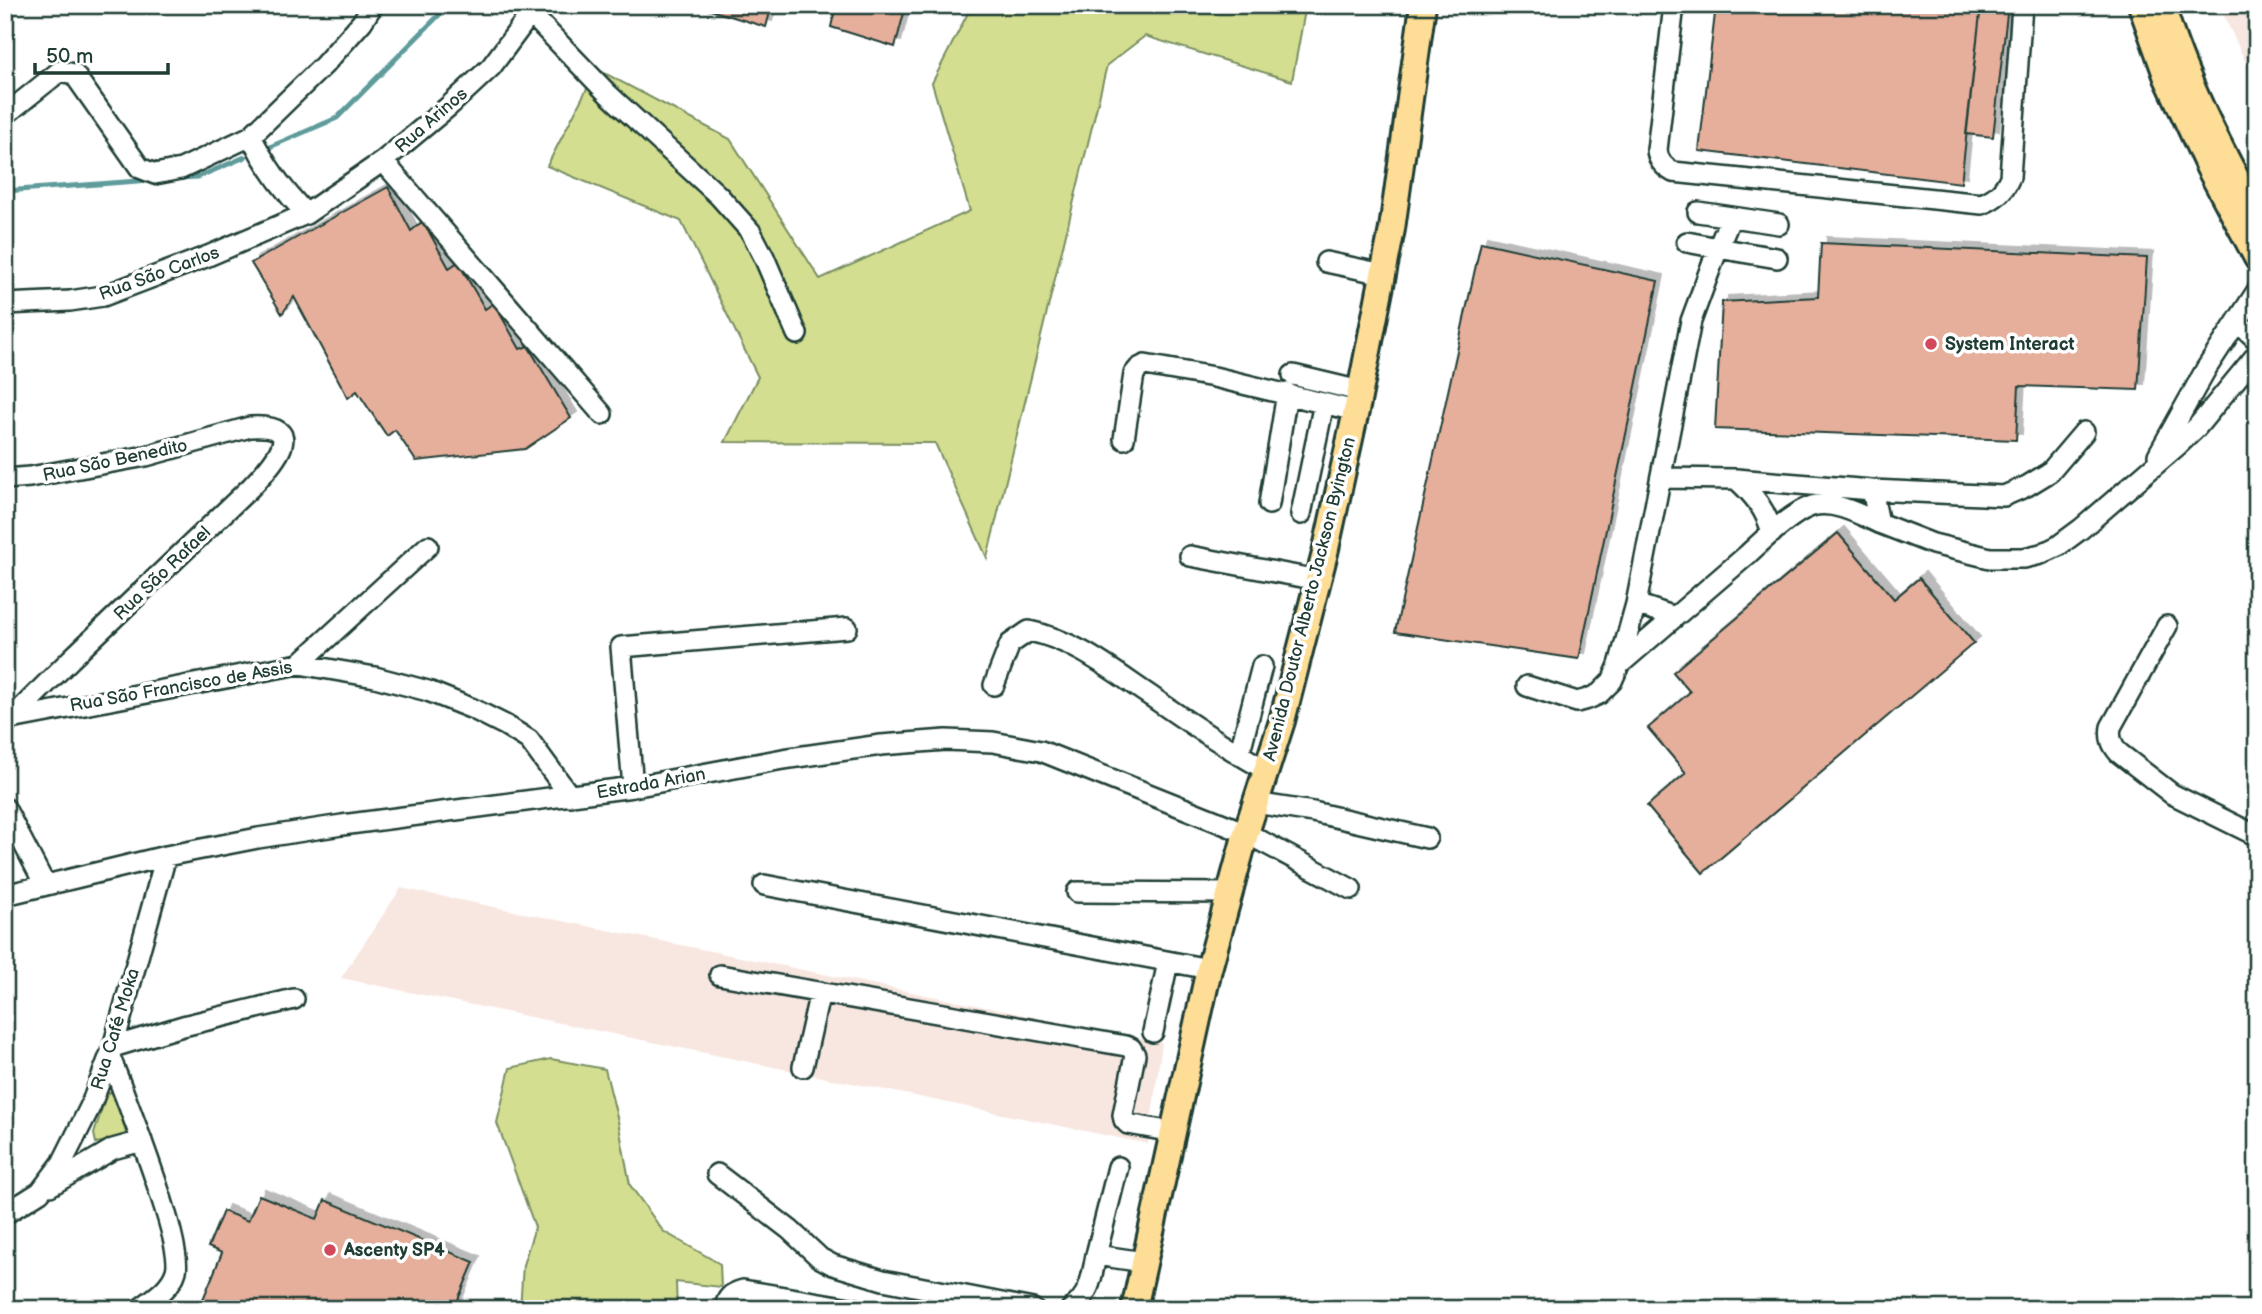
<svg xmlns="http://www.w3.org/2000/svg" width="2262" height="1314" font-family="'Balsamiq Sans',sans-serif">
  <defs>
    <filter id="shadow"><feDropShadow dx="6" dy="-6" stdDeviation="0" flood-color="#0004"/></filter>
  </defs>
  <rect width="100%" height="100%" fill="#fff"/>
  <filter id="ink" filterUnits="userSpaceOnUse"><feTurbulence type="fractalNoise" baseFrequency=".0143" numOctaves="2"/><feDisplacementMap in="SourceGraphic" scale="14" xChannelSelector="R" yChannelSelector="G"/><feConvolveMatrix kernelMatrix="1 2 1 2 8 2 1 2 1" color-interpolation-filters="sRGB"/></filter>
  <g filter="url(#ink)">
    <path fill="#f8e7e1" d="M2219 5H2257V87Z
      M401 888 1162 1043 1148 1144 341 978Z"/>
    <path fill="#d3de91" stroke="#798e62" stroke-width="2" d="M972 5H1306L1292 81 1145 36 1107 65 987 558 935 443 725 442 758 377 681 221 547 166 597 69 730 139 820 279 970 211 932 83Z
      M551 1059 605 1069 618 1121 630 1185 663 1231 720 1264 721 1287 676 1282 677 1309H520L523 1265 535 1227 497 1123 510 1068Z
      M114 1090 127 1137 96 1143 94 1134 106 1095Z"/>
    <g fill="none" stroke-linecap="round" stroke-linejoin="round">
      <path stroke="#5e9b9b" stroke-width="5" d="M272 146 337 118 449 5
        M179 178 198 177 245 157
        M5 191 151 180"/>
    </g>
    <path fill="#e6af9c" stroke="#1f3d34" stroke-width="2" filter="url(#shadow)" d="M694 5H772L766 27Z
      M836 5H873L904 13 895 47 831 27Z
      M1716 5H1981L1961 183 1699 151Z
      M1981 5H2008L1993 137 1966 134Z
      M388 187 411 231 423 221 449 268 458 262 485 309 494 303 520 349 528 346 571 418 525 449 416 461 395 430 387 436 357 391 348 398 294 297 282 314 251 263Z
      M1481 242 1658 281 1579 659 1395 632Z
      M1821 243 2147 258 2138 390 2019 386 2016 440 1715 429 1722 302 1818 297Z
      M1838 533 1894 599 1919 578 1974 643 1703 873 1647 806 1686 773 1648 728 1690 692 1673 672Z
      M259 1195 317 1219 325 1200 474 1262 454 1309H199L222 1253 208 1247 223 1211 248 1221Z"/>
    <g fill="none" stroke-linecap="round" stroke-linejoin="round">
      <g stroke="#1f3d34" stroke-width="24">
        <path id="minor" d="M1674 5 1657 150C1658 161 1664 167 1673 172L1982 204C1996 198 2004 191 2010 177L2022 5
          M532 15 608 94 719 196 751 232 764 257 797 334
          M5 115 60 71 74 74 140 168 155 174 181 169 251 136 324 65 362 22 373 5
          M251 136C265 165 284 191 306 214
          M383 161 602 414
          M1698 212 1779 224
          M1687 242 1718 248 1731 217
          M1326 262 1383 274
          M5 304 70 301 103 296 208 256 306 214 383 161 448 107 491 67 537 5
          M2239 318 2243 327 2257 340
          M1293 375 1360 391
          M1124 439 1134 374 1139 368 1145 365 1214 377 1356 411
          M2158 455 2206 369 2257 291
          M1661 478 1736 479 1872 490 2004 496 2027 486 2050 472 2084 432
          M5 479 30 477 146 456 250 427C311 423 272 465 251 487L71 659 13 717
          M1736 479C1754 495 1766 510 1772 533
          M1872 490 1879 523 1933 544 1990 558H2024L2041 554 2058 546 2081 529 2177 446 2197 427 2257 354
          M1269 504 1287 393
          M1301 514 1324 403
          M1190 556 1318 580
          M1636 604 1675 617
          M2167 626 2111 727C2109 738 2112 745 2119 753L2172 794 2257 836
          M299 664 428 546
          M1619 665C1662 628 1704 592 1747 555 1762 541 1792 512 1812 506 1834 500 1859 514 1879 523
          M994 685 1010 644 1029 631C1075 640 1113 671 1152 697 1189 723 1227 748 1266 770
          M1527 686 1577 702 1588 699 1599 694 1612 681 1619 665 1636 604 1691 321 1718 248 1777 258
          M11 719 299 664 375 677 428 691 473 709 505 725 529 740 570 796
          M1239 755 1262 666
          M633 787 621 647 847 628
          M1255 803 1313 812 1427 838
          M5 808 45 885
          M764 885 1209 969
          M1077 892 1230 893
          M5 895 166 856 258 838 342 825 633 787 783 759 881 745 946 740 993 742 1041 751 1246 833 1351 889
          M720 975 1126 1046 1131 1048 1135 1055 1123 1115 1124 1120 1128 1124 1173 1132
          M1153 1032 1168 962
          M113 1047 183 1026 294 999
          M110 1057C123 1091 184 1244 176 1271 171 1288 154 1298 140 1309
          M803 1067 820 992
          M717 1174 790 1230 820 1258 833 1265 883 1280 1033 1309
          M50 1186 113 1149 142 1141
          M5 1214 40 1192 62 1163 90 1107 113 1047 166 856
          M1096 1255 1118 1167
          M725 1309C726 1297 732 1293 743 1290L856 1309
          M1071 1309C1090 1296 1092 1276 1096 1255L1144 1262"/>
      </g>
      <g stroke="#1f3d34" stroke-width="30">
        <path id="major" d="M2141 5 2167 78 2208 166 2257 258
          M2162 5C2184 80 2220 148 2257 217
          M1134 1309 1209 969 1246 833 1282 721 1325 553 1358 402 1392 229 1423 5"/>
      </g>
      <use href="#minor" stroke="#fff" stroke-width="19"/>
      <use href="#major" stroke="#fedd96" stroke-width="24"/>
    </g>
  </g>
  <g fill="#d1495b" stroke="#fff" stroke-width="2.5">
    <circle cx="1931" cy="344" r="7"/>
    <circle cx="330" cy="1250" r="7"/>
  </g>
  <g text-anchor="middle" stroke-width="7" stroke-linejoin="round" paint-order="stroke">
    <g font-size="18" fill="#1f3d34" stroke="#fff">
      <text transform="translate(431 120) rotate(-41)" y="6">Rua Arinos</text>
      <text transform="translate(159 273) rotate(-20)" y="6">Rua São Carlos</text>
      <text transform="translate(115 460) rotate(-12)" y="6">Rua São Benedito</text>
      <text transform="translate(162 573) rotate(-44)" y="6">Rua São Rafael</text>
      <text transform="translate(1309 599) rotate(-76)" y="6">Avenida Doutor Alberto Jackson Byington</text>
      <text transform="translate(181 686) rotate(-10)" y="6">Rua São Francisco de Assis</text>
      <text transform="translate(651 783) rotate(-10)" y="6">Estrada Arian</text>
      <text transform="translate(115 1029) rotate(-73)" y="6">Rua Café Moka</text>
    </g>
    <g font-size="18" font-weight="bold" fill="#1f3d34" stroke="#fff" text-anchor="start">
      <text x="1945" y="350">System Interact</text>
      <text x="344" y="1256">Ascenty SP4</text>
    </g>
  </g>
  <rect width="2262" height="1314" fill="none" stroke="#fff" stroke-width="28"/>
  <rect x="14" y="14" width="2234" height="1286" fill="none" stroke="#1f3d34" stroke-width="2.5" filter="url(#ink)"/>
  <path d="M35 63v10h133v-10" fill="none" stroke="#1f3d34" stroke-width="3.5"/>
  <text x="46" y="63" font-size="21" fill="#1f3d34" stroke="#ffffff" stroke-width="5" paint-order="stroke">50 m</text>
</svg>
